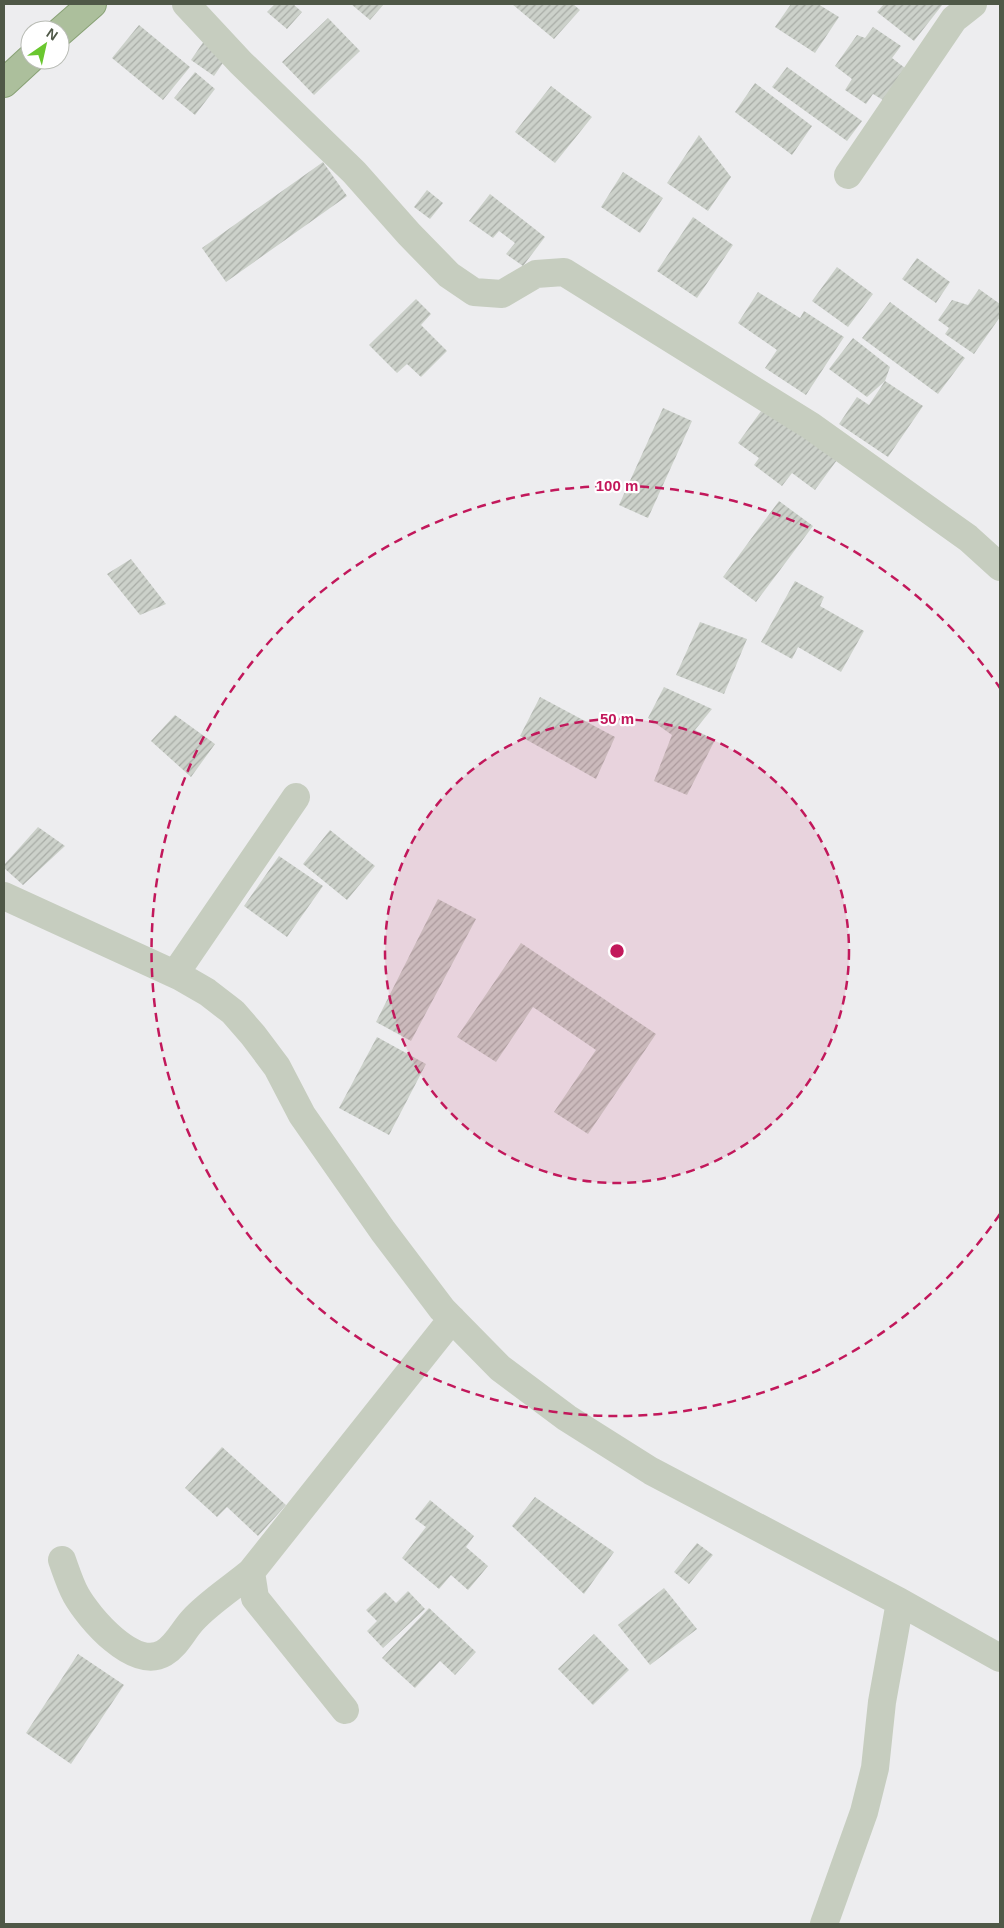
<svg xmlns="http://www.w3.org/2000/svg" width="1004" height="1928" font-family="Helvetica,sans-serif">
  <defs>
    <pattern id="building-hatch" width="6" height="6" patternUnits="userSpaceOnUse" patternTransform="scale(1.25)"><rect width="6" height="6" fill="#ccd1ca"/><path d="M-1 1l2-2M0 6l6-6M5 7l2-2" fill="none" stroke="#a8aca6"/></pattern>
  </defs>
  <rect width="100%" height="100%" fill="#ededef"/>
  <path fill="url(#building-hatch)" d="M275 4H293L302 12 287 29 267 12Z
    M351 4H384L370 20Z
    M512 4H573L580 10 554 39Z
    M791 4H818L839 17 815 53 775 27Z
    M884 4H943L914 41 877 12Z
    M328 18 360 51 314 95 282 62Z
    M139 25 190 67 163 100 112 58Z
    M873 27 901 46 892 58 905 68 883 100 873 94 866 104 845 90 852 79 835 66 857 35 865 38Z
    M204 41 227 57 214 76 191 60Z
    M787 67 862 121 847 141 772 87Z
    M195 72 215 89 195 115 174 98Z
    M755 83 812 126 792 155 735 112Z
    M551 86 592 117 555 163 515 132Z
    M699 135 731 177 708 211 667 183Z
    M323 162 347 196 226 282 202 248Z
    M623 172 663 198 640 233 601 207Z
    M427 190 443 203 430 219 414 207Z
    M490 194 545 237 523 266 506 254 515 243 499 231 493 238 469 221Z
    M693 217 733 245 697 298 657 271Z
    M917 258 950 282 936 303 902 279Z
    M837 267 873 294 848 327 812 301Z
    M979 289 1000 304V317L974 354 945 334 949 328 938 320 952 300 968 305Z
    M758 292 800 318 804 311 844 337 806 395 765 368 777 350 738 323Z
    M416 299 431 314 421 325 447 351 421 377 407 364 397 373 369 345Z
    M890 302 965 358 938 394 862 338Z
    M853 338 890 367 885 381 867 397 829 369Z
    M885 381 923 406 888 457 839 424 857 397 869 405Z
    M764 407 837 460 815 490 792 473 782 486 754 465 759 458 738 443Z
    M663 408 692 421 648 518 619 505Z
    M779 501 813 526 756 602 723 577Z
    M131 559 166 604 140 615 107 574Z
    M795 581 824 597 820 606 864 631 841 672 798 647 792 659 761 642Z
    M700 622 747 639 724 694 676 675Z
    M664 687 712 709 695 730 715 740 687 795 654 781 672 735 648 718Z
    M540 697 615 737 596 779 520 736Z
    M175 715 215 744 191 777 151 741Z
    M38 827 65 846 23 885 4 868V865Z
    M330 830 375 866 347 900 303 864Z
    M279 856 323 886 287 937 244 906Z
    M438 899 476 919 411 1041 376 1022Z
    M521 943 656 1034 588 1134 554 1112 596 1050 533 1007 496 1062 457 1037Z
    M377 1037 426 1064 389 1135 339 1108Z
    M222 1447 286 1505 258 1536 227 1507 217 1517 185 1488Z
    M535 1497 614 1552 584 1594 512 1526Z
    M430 1500 474 1536 466 1547 488 1566 468 1590 451 1575 439 1589 402 1558 426 1527 415 1519Z
    M697 1543 713 1555 689 1584 674 1572Z
    M664 1588 697 1629 650 1665 618 1625Z
    M408 1591 425 1609 383 1648 367 1631 377 1621 366 1610 385 1592 396 1603Z
    M429 1608 476 1652 455 1675 440 1661 415 1688 382 1658Z
    M594 1634 629 1670 593 1705 558 1669Z
    M78 1654 124 1685 71 1764 26 1733Z"/>
  <g fill="none" stroke-linecap="round" stroke-linejoin="round">
    <g stroke="#88a175" stroke-width="30">
      <path id="trunk" d="M60 32 92 4
        M4 83 30 59"/>
    </g>
    <path stroke="#c6cdbf" stroke-width="28" d="M186 4 241 63 354 172 409 234 449 275 474 292 502 294 536 274 564 272 811 426 968 538 1000 567
      M848 175 954 19 973 4
      M4 896 181 977 207 992 233 1012 253 1035 277 1067 302 1115 383 1231 442 1309 500 1368 567 1418 651 1471 900 1602 1000 1658
      M175 974 296 797
      M62 1560C66 1571 70 1584 76 1595 89 1618 134 1671 164 1653 177 1645 183 1631 192 1621 208 1603 232 1588 251 1572
      M345 1710 255 1598 251 1572 452 1319
      M824 1924 864 1812 875 1768 882 1702 900 1602"/>
    <use href="#trunk" stroke="#acbf9c" stroke-width="28"/>
  </g>
  <circle cx="617" cy="951" r="232" fill="#c2185b" fill-opacity=".12"/>
  <g fill="none" stroke="#c2185b" stroke-width="2.5" stroke-dasharray="9 6">
    <circle cx="617" cy="951" r="232"/>
    <path d="M1000 1214A465 465 0 1 1 1000 688"/>
  </g>
  <circle cx="617" cy="951" r="8" fill="#c2185b" stroke="#fff" stroke-width="2.5"/>
  <g font-size="15" text-anchor="middle" font-weight="bold" fill="#c2185b" stroke="#fff" stroke-width="4.5" stroke-linejoin="round" paint-order="stroke">
    <text x="617" y="491">100 m</text>
    <text x="617" y="724">50 m</text>
  </g>
  <rect width="1004" height="1928" fill="none" stroke="#4f5847" stroke-width="10"/>
  <g transform="translate(45 45) rotate(34)"><circle r="24" fill="#ffffff" stroke="#b9bcb5"/>
  <path d="M0-4L9 19L0 12L-9 19Z" fill="#6ac72f"/>
  <text y="-8" font-size="14" font-weight="bold" text-anchor="middle" fill="#4f5847">N</text>
  </g>
</svg>
